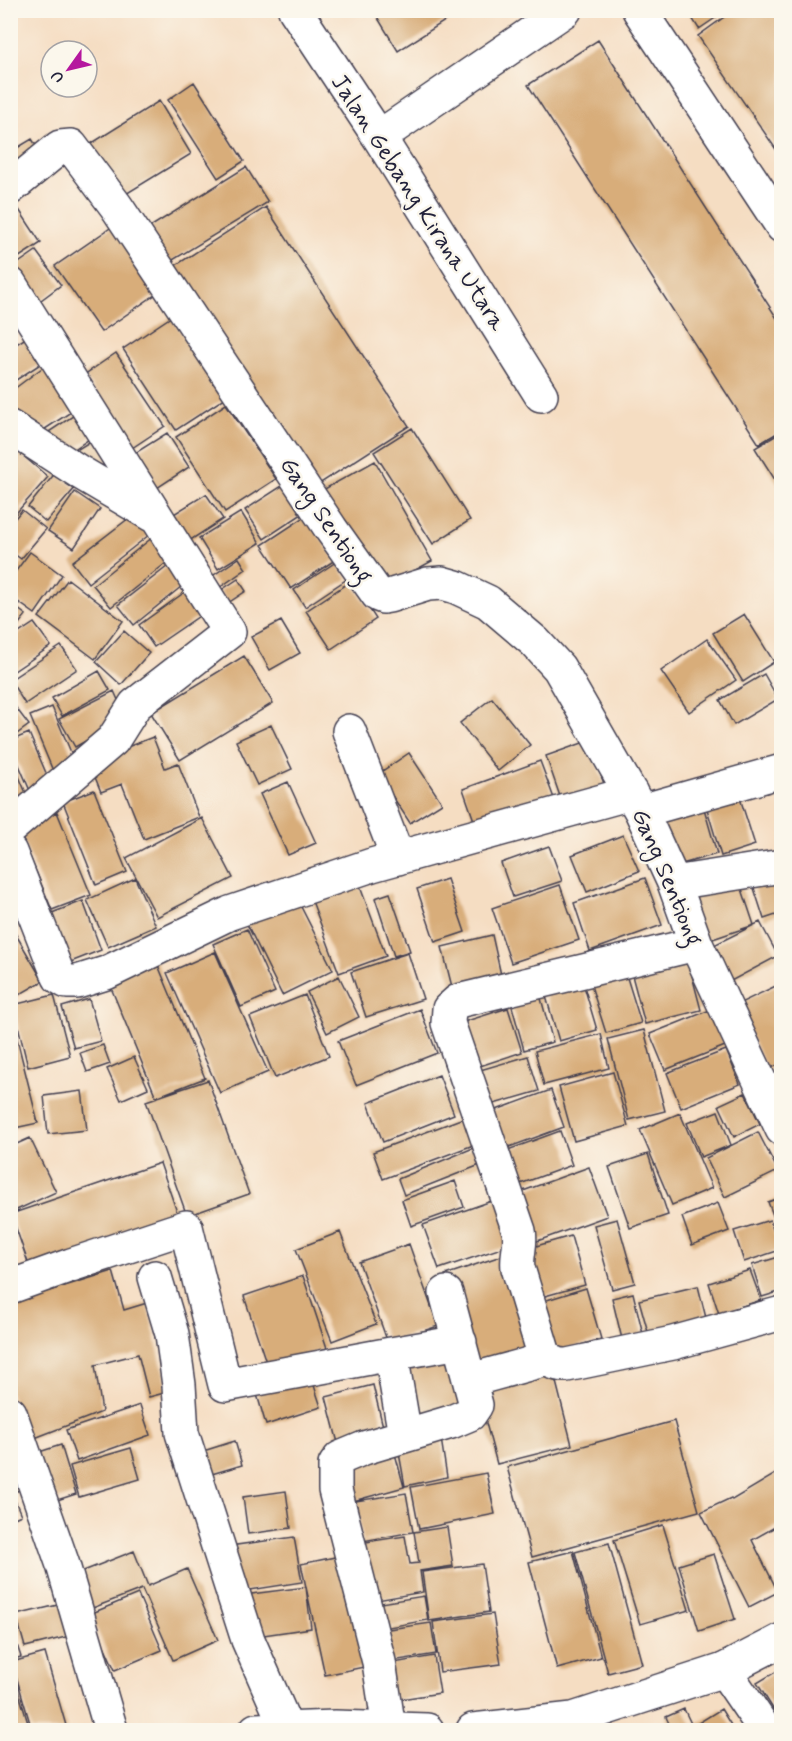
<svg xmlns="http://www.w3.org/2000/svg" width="792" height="1741" font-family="Mynerve,sans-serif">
  <rect width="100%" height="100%" fill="#fbf7ec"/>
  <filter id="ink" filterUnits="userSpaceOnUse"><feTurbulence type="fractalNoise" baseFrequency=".0167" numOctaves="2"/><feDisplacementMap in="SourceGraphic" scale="12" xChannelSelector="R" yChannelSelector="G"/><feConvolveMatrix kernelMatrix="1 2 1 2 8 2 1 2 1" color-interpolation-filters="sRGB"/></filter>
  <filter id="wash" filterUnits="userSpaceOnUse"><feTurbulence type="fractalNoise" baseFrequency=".008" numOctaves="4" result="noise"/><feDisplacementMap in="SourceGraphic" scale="24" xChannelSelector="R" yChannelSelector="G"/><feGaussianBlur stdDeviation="1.35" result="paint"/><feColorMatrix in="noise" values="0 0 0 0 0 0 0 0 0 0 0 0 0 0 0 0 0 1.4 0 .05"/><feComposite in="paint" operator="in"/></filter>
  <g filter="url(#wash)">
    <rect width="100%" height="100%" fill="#f5ddc2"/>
    <g id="blocks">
      <path fill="#d8ad7a" d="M373 10H462L398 51Z
        M687 10H727L699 29Z
        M734 10H779L782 14V158L698 36Z
        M598 40 782 326V430L759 444 528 85Z
        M194 82 244 161 218 178 168 100Z
        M159 101 191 154 121 197 89 145Z
        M32 139 40 152 20 164 12 151Z
        M246 167 268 202 163 266 142 232Z
        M12 199 41 243 10 263V200Z
        M266 207 409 426 313 488 170 269Z
        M116 224 162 290 101 332 55 266Z
        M36 251 61 285 33 306 10 269Z
        M171 317 225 398 176 430 123 349Z
        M32 334 48 359 10 384V348Z
        M116 353 165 426 132 448 84 375Z
        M50 362 80 406 30 439 10 420V392Z
        M226 404 276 479 225 512 176 437Z
        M82 410 98 433 61 458 35 441Z
        M412 428 470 520 433 544 374 452Z
        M782 432V491L755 448Z
        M167 433 189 467 154 490 132 455Z
        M99 436 128 480 65 457Z
        M14 448 48 477 10 520V452Z
        M375 461 432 561 377 591 321 491Z
        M56 472 75 488 46 522 28 507Z
        M285 484 305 512 264 539 245 510Z
        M75 492 100 509 74 548 48 531Z
        M206 494 223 519 186 543 169 517Z
        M22 510 46 529 21 559 10 551V524Z
        M241 512 260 543 218 569 199 538Z
        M133 515 149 535 88 583 72 562Z
        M306 516 335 560 291 589 262 545Z
        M153 537 171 559 111 607 93 585Z
        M30 552 62 575 35 614 10 596V579Z
        M239 558 246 569 219 588 211 577Z
        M336 562 347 579 305 607 294 590Z
        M172 563 187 582 134 625 118 605Z
        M68 579 123 621 95 659 39 617Z
        M238 579 246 591 228 603 220 591Z
        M351 581 376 619 331 649 306 611Z
        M192 587 208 610 154 647 139 625Z
        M10 603 26 615 10 635Z
        M744 614 774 662 743 682 713 633Z
        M281 621 300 653 270 670 251 637Z
        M34 623 51 646 14 671 10 666V639Z
        M124 631 149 653 121 685 96 662Z
        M707 639 736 680 689 712 661 671Z
        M61 646 77 669 25 704 10 680Z
        M244 656 273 703 180 760 151 713Z
        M99 671 110 690 62 716 52 698Z
        M764 674 778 699 734 725 720 700Z
        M114 691 126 718 75 747 59 719Z
        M492 698 530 745 498 771 460 723Z
        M10 700 29 725 10 739Z
        M52 707 78 769 56 778 30 716Z
        M271 725 292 769 257 785 236 741Z
        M29 733 52 787 34 800 10 744V741Z
        M153 737 165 768 178 763 199 817 144 839 122 784 101 792 89 762Z
        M588 741 606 789 563 805 546 756Z
        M409 753 442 803 410 823 378 774Z
        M10 755 31 805 10 813Z
        M540 761 555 801 477 829 463 789Z
        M288 782 316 843 288 855 260 794Z
        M94 790 127 872 96 885 63 802Z
        M740 798 755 845 721 856 707 809Z
        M703 805 717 854 671 867 657 819Z
        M57 812 91 895 52 910 18 828Z
        M202 818 233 878 157 917 126 858Z
        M623 835 639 871 587 892 572 855Z
        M549 846 562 881 513 897 501 863Z
        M782 869V913L764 919 751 879Z
        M737 874 754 925 701 943 684 892Z
        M356 876 386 956 339 973 309 893Z
        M135 878 156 926 108 947 87 900Z
        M645 878 662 925 590 951 574 903Z
        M447 879 465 932 435 942 417 889Z
        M560 885 579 940 511 963 492 908Z
        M390 893 410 951 394 956 375 898Z
        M295 895 333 970 282 995 245 920Z
        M83 901 101 950 58 967 39 918Z
        M760 922 778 956 729 982 710 947Z
        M247 929 275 992 241 1007 213 944Z
        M15 933 43 981 10 1000V936Z
        M492 935 501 975 452 987 442 947Z
        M215 952 268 1072 220 1093 167 973Z
        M408 953 423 999 366 1017 351 972Z
        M686 953 701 1010 645 1024 630 968Z
        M155 958 205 1078 156 1097 107 978Z
        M624 968 641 1023 606 1033 589 979Z
        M339 976 359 1017 327 1033 307 992Z
        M581 976 597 1030 559 1041 543 986Z
        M782 983V1063L767 1070 736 1005Z
        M537 984 553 1042 524 1050 508 992Z
        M54 995 70 1056 28 1067 13 1005Z
        M305 995 329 1056 275 1078 250 1017Z
        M89 999 101 1041 74 1048 62 1007Z
        M508 1008 522 1052 471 1069 457 1024Z
        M420 1009 437 1053 356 1085 338 1041Z
        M710 1010 725 1046 665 1070 650 1034Z
        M11 1015 38 1123 10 1129V1016Z
        M644 1030 665 1111 629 1120 608 1039Z
        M601 1034 609 1068 544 1085 535 1051Z
        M103 1045 110 1064 87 1072 80 1053Z
        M726 1050 740 1084 681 1108 667 1073Z
        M528 1056 539 1091 480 1108 470 1073Z
        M134 1057 148 1088 121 1100 107 1069Z
        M613 1072 628 1126 574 1141 559 1087Z
        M439 1075 454 1114 383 1142 368 1103Z
        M208 1080 249 1194 187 1216 146 1101Z
        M551 1090 564 1127 501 1150 488 1113Z
        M82 1091 87 1130 48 1134 44 1096Z
        M745 1093 760 1124 734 1137 719 1105Z
        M718 1111 731 1145 701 1157 687 1123Z
        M680 1113 712 1188 672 1205 640 1130Z
        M466 1117 476 1144 383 1179 373 1152Z
        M560 1131 572 1165 509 1188 497 1154Z
        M758 1132 778 1171 725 1197 706 1158Z
        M30 1138 56 1192 10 1213V1147Z
        M483 1144 490 1161 404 1195 398 1179Z
        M648 1154 668 1215 630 1228 609 1167Z
        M160 1163 180 1221 31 1271 11 1214Z
        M589 1167 607 1216 529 1244 512 1195Z
        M455 1181 464 1207 411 1226 402 1200Z
        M503 1197 519 1242 439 1269 423 1225Z
        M782 1197V1235L781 1236 768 1202Z
        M718 1203 729 1231 692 1245 682 1217Z
        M617 1219 635 1283 612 1289 594 1225Z
        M770 1220 780 1250 744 1262 734 1231Z
        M340 1232 376 1324 332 1341 296 1249Z
        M571 1236 585 1285 534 1299 519 1251Z
        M409 1244 438 1326 388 1343 359 1262Z
        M504 1255 538 1356 479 1375 445 1275Z
        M782 1256V1291L762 1297 752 1265Z
        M750 1270 761 1300 719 1314 709 1283Z
        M113 1271 124 1310 147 1303 168 1392 149 1397 138 1354 95 1365 102 1412 27 1441 10 1393V1303Z
        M303 1276 327 1348 268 1368 244 1296Z
        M698 1286 706 1318 648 1332 639 1300Z
        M586 1288 601 1339 552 1353 537 1303Z
        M633 1293 643 1334 622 1339 612 1298Z
        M452 1348 472 1407 416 1426 395 1367Z
        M552 1366 572 1445 497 1464 476 1386Z
        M310 1373 321 1407 266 1425 256 1391Z
        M373 1385 384 1431 338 1443 326 1397Z
        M140 1405 150 1435 77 1461 66 1430Z
        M674 1421 699 1511 532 1557 507 1467Z
        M440 1432 447 1477 405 1486 397 1442Z
        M235 1441 242 1465 205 1476 197 1453Z
        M61 1445 76 1494 51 1502 36 1453Z
        M131 1448 140 1479 79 1497 70 1466Z
        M10 1450 32 1485 12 1493 21 1515 10 1520Z
        M394 1450 404 1487 346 1503 336 1466Z
        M782 1470V1523L752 1540 778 1592 749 1607 701 1512 731 1498 732 1500Z
        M486 1473 495 1514 419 1529 411 1487Z
        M286 1491 291 1528 248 1534 243 1497Z
        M406 1493 413 1532 363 1541 356 1501Z
        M663 1525 689 1610 640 1624 614 1540Z
        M447 1527 453 1566 420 1571 423 1592 366 1602 353 1544 405 1536 410 1564 419 1563 414 1532Z
        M294 1537 302 1582 237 1592 230 1546Z
        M609 1543 642 1664 608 1673 575 1552Z
        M134 1551 148 1586 187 1569 218 1640 173 1660 142 1589 90 1609 76 1574Z
        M573 1551 601 1657 557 1669 529 1562Z
        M714 1554 735 1619 699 1631 679 1565Z
        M340 1556 364 1667 325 1675 301 1564Z
        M482 1564 489 1612 429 1621 422 1572Z
        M306 1587 311 1628 250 1637 244 1595Z
        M138 1594 162 1650 115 1670 90 1614Z
        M424 1596 428 1620 378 1629 374 1604Z
        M62 1604 70 1636 25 1647 16 1615Z
        M493 1614 501 1664 440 1672 433 1622Z
        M431 1623 436 1654 380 1663 375 1631Z
        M10 1624 21 1657 10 1660Z
        M45 1653 67 1729 63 1730H32L12 1662Z
        M434 1656 440 1693 388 1701 382 1665Z
        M11 1667 30 1730H10Z
        M782 1668V1708L775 1712 757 1683Z
        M684 1709 694 1730H672L666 1717Z
        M721 1709 734 1730H698L695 1725Z"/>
    </g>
  </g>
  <g filter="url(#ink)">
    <use href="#blocks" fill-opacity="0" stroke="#423e4f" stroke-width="1.5"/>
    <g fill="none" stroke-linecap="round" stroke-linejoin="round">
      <g stroke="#423e4f" stroke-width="36">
        <path id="minor" d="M295 10 379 137 541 395
          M639 10 782 226
          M379 137 565 10
          M10 188 60 147 71 146 116 206 331 529 378 595 383 597 389 596 428 584 442 583 456 587 488 602 535 642 559 668 641 811 674 883 696 944 782 1129
          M10 284 229 632 135 705 113 740 10 828
          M10 427 81 473 152 515
          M349 731 398 858
          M641 811 782 771
          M10 852 59 977 67 982H77L106 973 230 913 372 865 631 793
          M674 883 782 866
          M696 944 458 1001 449 1009 448 1023 519 1231C522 1244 516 1255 518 1268L543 1351C549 1362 554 1365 567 1365L673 1343 782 1313
          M155 1277 172 1334 179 1385 182 1433 248 1640 287 1729
          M10 1287 71 1265 186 1227 225 1385 391 1354
          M471 1380 547 1359
          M10 1413 63 1565 111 1730
          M405 1435 391 1354 460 1342
          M724 1670 765 1730
          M389 1729 379 1662 335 1490V1465L340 1458 364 1448 451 1422 470 1414 476 1405 446 1293"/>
      </g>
      <g stroke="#423e4f" stroke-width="36">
        <path id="major" d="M256 1730 335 1727 427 1730
          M473 1730 573 1719 724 1670 782 1640"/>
      </g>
      <use href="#minor" stroke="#fff" stroke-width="33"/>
      <use href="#major" stroke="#fff" stroke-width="33"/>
    </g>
  </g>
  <g text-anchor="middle" stroke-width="5" stroke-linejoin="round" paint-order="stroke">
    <g font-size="24" fill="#22223b" stroke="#fbf7ec">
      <text transform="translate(419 202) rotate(57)" y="8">Jalan Gebang Kirana Utara</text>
      <text transform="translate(327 520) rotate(56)" y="8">Gang Sentiong</text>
      <text transform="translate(668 877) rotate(67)" y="8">Gang Sentiong</text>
    </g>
  </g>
  <rect width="792" height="1741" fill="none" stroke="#fbf7ec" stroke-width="36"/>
  <g transform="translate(69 69) rotate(236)"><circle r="28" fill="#fbf7ec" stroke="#a4a2a5" stroke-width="1.5"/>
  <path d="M0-4.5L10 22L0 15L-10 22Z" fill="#b5179e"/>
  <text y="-9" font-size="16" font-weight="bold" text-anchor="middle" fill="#22223b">U</text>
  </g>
</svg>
